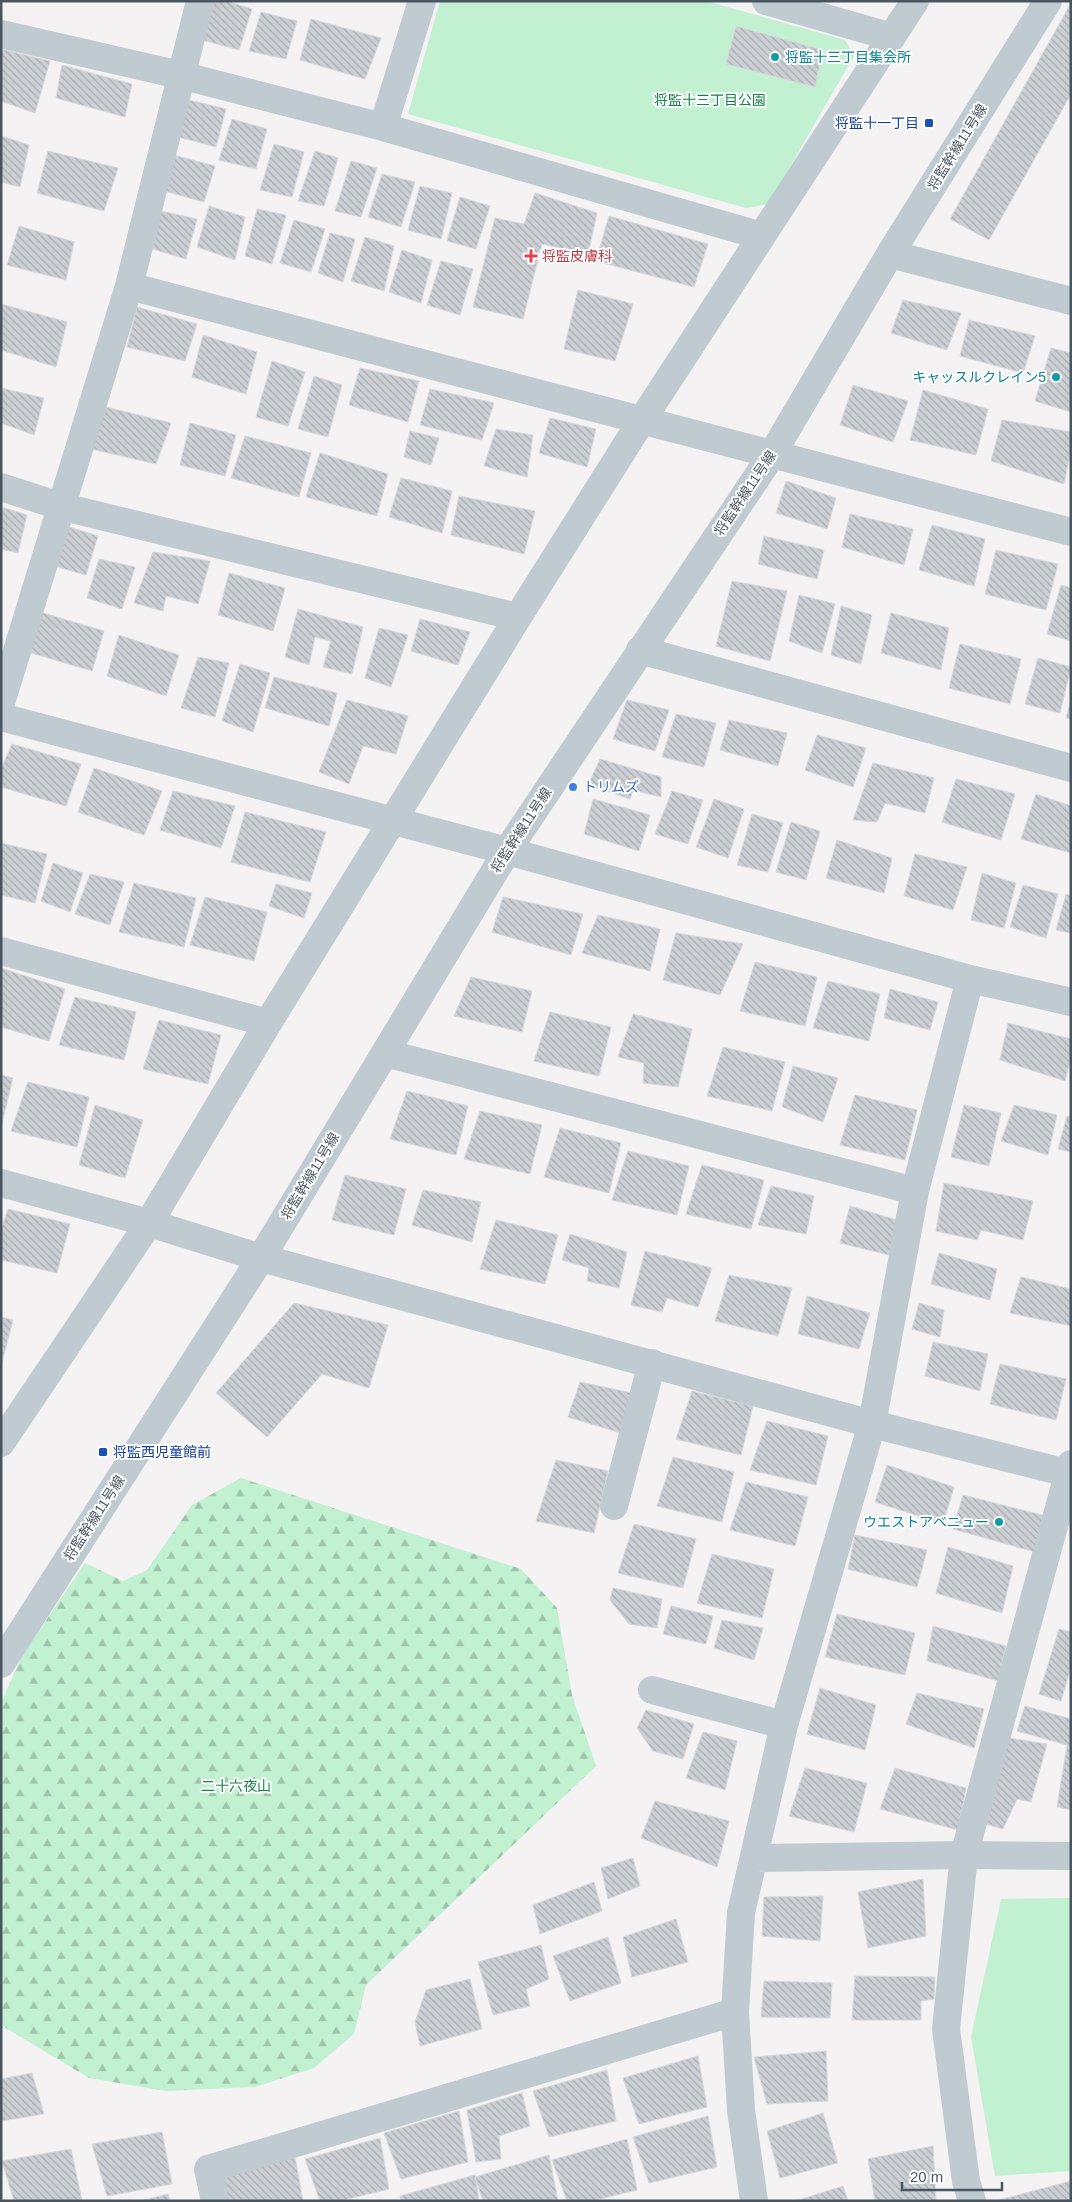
<svg xmlns="http://www.w3.org/2000/svg" width="1072" height="2202" font-family="Arial,'Noto Sans JP',sans-serif">
  <defs>
    <pattern id="forest-firs" width="22" height="20" patternUnits="userSpaceOnUse" patternTransform="scale(1.25)"><rect width="22" height="20" fill="#c1f1d0"/><path d="M5 1l3.5 6h-7zM16 11l3.5 6h-7z" fill="#9fc6ac"/></pattern>
    <pattern id="building-back-hatch" width="6" height="6" patternUnits="userSpaceOnUse" patternTransform="scale(1.25)"><rect width="6" height="6" fill="#cccfd4"/><path d="M-1 5l2 2M0 0l6 6M5-1l2 2" fill="none" stroke="#a8abaf"/></pattern>
  </defs>
  <rect width="100%" height="100%" fill="#f4f2f2"/>
  <path fill="url(#forest-firs)" d="M241 1478 521 1569 557 1608 572 1695 596 1766 366 1985 354 2034 314 2068 255 2087 166 2091 89 2078 1 2025V1703L22 1656 85 1563 123 1581 147 1570 192 1505Z"/>
  <path fill="#c1f1d0" d="M440 1H706L845 40 854 56 768 204 746 208 408 114Z
    M1071 1898V2171L995 2176 971 2037 1001 1899Z"/>
  <path fill="url(#building-back-hatch)" stroke="#d6d8dd" d="M214 1H226L252 9 239 50 202 40Z
    M1071 3V94L989 240 950 219Z
    M261 12 297 21 286 59 249 51Z
    M311 19 381 38 365 79 300 60Z
    M736 26 823 50 815 87 726 64Z
    M1 49 50 61 35 113 1 101Z
    M62 65 132 84 125 117 56 98Z
    M185 99 226 109 216 147 175 136Z
    M232 119 267 129 256 169 219 160Z
    M1 136 29 145 20 187 1 182Z
    M274 144 304 152 292 197 260 190Z
    M48 151 118 168 104 211 37 193Z
    M315 151 338 158 324 206 298 201Z
    M170 154 215 166 204 202 161 190Z
    M351 161 377 168 361 217 335 211Z
    M382 174 415 182 401 227 368 217Z
    M420 186 452 193 441 239 408 230Z
    M535 193 597 213 588 254 542 244 523 319 473 307 495 218 524 224Z
    M460 197 490 206 476 249 447 241Z
    M209 206 245 217 235 260 197 247Z
    M257 209 286 215 272 264 245 256Z
    M156 210 197 219 186 259 146 247Z
    M609 216 708 244 694 287 596 261Z
    M294 220 325 229 311 272 280 263Z
    M19 226 74 242 66 280 7 265Z
    M330 233 355 239 343 282 318 273Z
    M365 237 394 246 384 291 351 281Z
    M402 250 432 260 421 303 389 292Z
    M441 261 473 269 460 315 427 305Z
    M578 290 633 304 615 361 564 349Z
    M903 300 961 313 947 350 891 333Z
    M1 304 67 322 56 367 1 350Z
    M137 307 197 324 185 361 127 347Z
    M969 320 1035 336 1023 373 960 356Z
    M203 335 257 352 246 394 192 377Z
    M1051 348 1071 353V412L1035 401Z
    M272 361 305 372 288 426 256 417Z
    M360 368 419 381 408 422 349 405Z
    M314 376 342 385 328 437 298 429Z
    M853 385 908 401 893 442 840 425Z
    M1 388 44 398 34 435 1 423Z
    M430 389 494 403 482 440 420 425Z
    M923 390 988 409 976 455 910 440Z
    M106 407 171 423 156 464 91 449Z
    M550 418 596 429 587 467 539 453Z
    M1002 420 1071 432V449L1064 484 991 461Z
    M190 423 236 435 225 476 180 465Z
    M496 429 533 435 527 477 484 466Z
    M410 431 439 438 431 465 404 457Z
    M245 436 311 453 299 497 231 478Z
    M320 453 388 474 377 516 306 497Z
    M401 478 452 491 442 533 389 517Z
    M786 481 836 498 827 529 776 513Z
    M459 496 535 511 524 554 451 535Z
    M1 507 27 515 18 553 1 549Z
    M850 514 913 529 904 565 842 547Z
    M932 525 985 539 974 586 919 570Z
    M66 526 98 536 86 575 54 566Z
    M764 536 824 550 817 579 758 564Z
    M996 550 1058 564 1046 610 985 594Z
    M153 552 210 561 198 604 166 596 163 611 134 603Z
    M99 559 135 567 122 609 87 598Z
    M229 573 285 588 273 631 218 615Z
    M732 581 787 591 770 661 716 646Z
    M1061 585 1071 588V641L1047 634Z
    M799 595 835 604 822 653 789 641Z
    M841 606 872 615 861 664 831 655Z
    M298 609 363 627 352 674 323 667 331 641 315 637 309 665 285 657Z
    M40 612 104 631 92 671 28 652Z
    M891 613 949 628 941 670 881 653Z
    M420 619 470 632 458 665 411 651Z
    M379 628 408 635 391 687 365 678Z
    M119 635 179 655 166 696 107 676Z
    M960 644 1021 659 1010 704 949 688Z
    M198 657 229 663 215 717 181 708Z
    M1038 658 1071 667 1060 713 1025 704Z
    M240 664 270 673 253 732 222 721Z
    M274 677 337 693 329 726 265 708Z
    M347 700 408 716 396 754 363 746 349 784 319 772Z
    M627 700 669 710 655 751 613 739Z
    M1071 700V719L1066 718Z
    M676 714 716 723 704 767 662 757Z
    M729 720 787 733 778 766 720 750Z
    M817 735 866 748 853 787 805 770Z
    M12 744 81 764 66 806 1 787V769Z
    M600 759 661 777V797L633 790 630 799 588 785Z
    M873 763 934 778 925 813 885 803 877 822 853 820Z
    M94 768 162 791 144 835 78 812Z
    M956 779 1015 794 1001 840 942 822Z
    M173 791 235 806 221 848 160 830Z
    M672 791 703 800 688 844 655 834Z
    M1036 794 1071 806V853L1021 839Z
    M593 799 650 815 639 851 584 834Z
    M714 799 744 809 728 858 696 847Z
    M245 812 326 832 310 882 231 862Z
    M752 814 783 823 768 872 737 865Z
    M791 822 820 831 806 880 776 872Z
    M837 840 892 858 884 893 826 878Z
    M1 843 47 854 35 903 1 895Z
    M915 854 967 867 953 910 904 896Z
    M53 863 83 873 70 912 41 901Z
    M982 873 1016 883 1004 928 971 920Z
    M90 874 124 882 110 925 75 914Z
    M134 883 196 898 184 947 119 932Z
    M276 884 312 893 304 918 269 906Z
    M1023 885 1058 894 1046 938 1010 927Z
    M1066 894 1071 896V933L1056 930Z
    M205 897 267 912 254 961 190 945Z
    M503 897 583 914 571 955 492 932Z
    M598 915 660 929 650 971 582 953Z
    M676 933 743 944 720 995 663 980Z
    M755 962 817 977 805 1026 740 1011Z
    M1 968 65 989 49 1041 1 1027Z
    M471 977 532 991 522 1032 454 1016Z
    M828 981 880 994 869 1041 813 1028Z
    M890 989 938 1002 930 1030 884 1018Z
    M75 997 136 1012 124 1060 59 1045Z
    M550 1012 611 1027 599 1076 534 1061Z
    M633 1014 692 1029 678 1087 643 1083 644 1063 618 1057Z
    M159 1020 221 1035 208 1084 143 1069Z
    M1008 1023 1071 1039V1057L1065 1081 1000 1060Z
    M723 1047 785 1062 772 1111 707 1096Z
    M793 1066 838 1078 823 1122 782 1107Z
    M1 1075 13 1078 1 1127Z
    M28 1082 89 1097 77 1147 11 1131Z
    M407 1091 468 1106 456 1155 390 1139Z
    M855 1095 917 1110 905 1160 840 1145Z
    M95 1105 143 1120 125 1178 79 1165Z
    M964 1105 1001 1113 989 1166 951 1157Z
    M1014 1105 1057 1115 1048 1155 1001 1141Z
    M480 1111 542 1125 530 1174 464 1159Z
    M1067 1116 1071 1118V1152L1058 1149Z
    M560 1128 621 1143 609 1193 544 1177Z
    M628 1151 689 1166 677 1215 612 1200Z
    M702 1165 764 1180 751 1229 686 1214Z
    M345 1175 406 1189 394 1235 332 1220Z
    M944 1183 1033 1201 1023 1240 981 1230 977 1240 936 1231Z
    M771 1186 814 1196 806 1234 758 1225Z
    M423 1190 481 1202 472 1242 412 1225Z
    M850 1206 897 1220 889 1255 840 1243Z
    M8 1209 70 1224 57 1273 1 1260V1230Z
    M496 1220 558 1235 545 1284 480 1269Z
    M570 1234 627 1252 619 1288 587 1281 589 1268 562 1260Z
    M645 1251 712 1268 698 1307 667 1298 662 1312 631 1305Z
    M939 1253 997 1269 990 1300 931 1284Z
    M729 1275 792 1288 778 1336 715 1321Z
    M1021 1277 1071 1289V1326L1010 1313Z
    M807 1296 870 1313 859 1349 798 1334Z
    M294 1303 388 1325 369 1388 322 1374 267 1437 216 1393Z
    M919 1303 944 1310 940 1337 912 1329Z
    M1 1317 13 1320 1 1366Z
    M933 1342 988 1354 980 1391 925 1376Z
    M1000 1364 1066 1379 1056 1420 990 1404Z
    M580 1382 632 1393 621 1433 568 1417Z
    M692 1391 753 1406 741 1455 676 1439Z
    M767 1421 828 1436 816 1485 750 1470Z
    M673 1457 734 1472 722 1522 657 1506Z
    M556 1460 608 1471 594 1533 536 1521Z
    M887 1465 954 1487 943 1524 875 1502Z
    M746 1482 808 1497 795 1546 730 1530Z
    M963 1495 1046 1516 1035 1552 953 1529Z
    M634 1524 696 1539 683 1588 618 1573Z
    M855 1535 927 1550 917 1587 848 1569Z
    M948 1547 1013 1566 1002 1613 936 1593Z
    M712 1554 774 1569 762 1618 697 1603Z
    M613 1588 662 1599 657 1628 629 1624 610 1600Z
    M671 1606 713 1616 706 1644 663 1634Z
    M837 1614 915 1633 905 1675 825 1657Z
    M722 1620 763 1628 754 1660 714 1648Z
    M933 1626 1006 1646 998 1681 927 1661Z
    M1059 1629 1071 1632V1667L1061 1701 1039 1694Z
    M820 1688 876 1705 865 1750 807 1734Z
    M917 1693 984 1709 974 1748 906 1724Z
    M1025 1706 1071 1719V1810L1057 1807 1067 1745 1017 1731Z
    M646 1710 694 1724 683 1759 653 1751 637 1728Z
    M703 1732 737 1741 725 1790 686 1778Z
    M1009 1738 1047 1744 1031 1802 1017 1799 1003 1829 986 1824Z
    M805 1768 867 1783 854 1832 789 1816Z
    M895 1768 966 1788 958 1830 880 1809Z
    M655 1801 729 1821 717 1867 641 1838Z
    M633 1858 640 1886 608 1899 601 1868Z
    M923 1879 926 1936 868 1948 858 1892Z
    M594 1882 602 1911 540 1934 533 1905Z
    M823 1896 820 1941 762 1936 764 1897Z
    M676 1919 688 1962 632 1977 623 1937Z
    M608 1937 621 1983 570 2001 553 1956Z
    M541 1945 549 1979 526 1989 530 2006 493 2015 478 1962Z
    M855 1976 935 1977 934 1999 921 2001V2020H852Z
    M470 1979 482 2029 420 2046 415 2022 426 1990Z
    M764 1981 832 1983 830 2018 761 2017Z
    M826 2051 828 2101 767 2104 754 2057Z
    M698 2056 707 2107 639 2124 623 2078Z
    M607 2070 616 2121 549 2137 533 2091Z
    M32 2073 44 2114 1 2121V2079Z
    M522 2093 530 2126 499 2136 501 2159 476 2162 467 2110Z
    M459 2111 468 2162 401 2179 384 2133Z
    M823 2113 838 2163 780 2178 767 2131Z
    M708 2116 717 2167 649 2183 633 2137Z
    M162 2132 172 2184 107 2196 92 2144Z
    M380 2138 389 2189 340 2201H320L305 2159Z
    M627 2139 637 2190 591 2201H567L552 2160Z
    M933 2146 936 2201H875L868 2159Z
    M71 2149 82 2201H14L2 2161Z
    M549 2155 558 2201H483L475 2177Z
    M295 2157 303 2201H228L220 2178Z
    M475 2175 479 2201H401L400 2196Z
    M1071 2181V2201H999V2200Z
    M843 2186 848 2201H796Z
    M168 2194 170 2201H140Z"/>
  <g fill="none" stroke-linecap="round" stroke-linejoin="round">
    <path stroke="#bfcad1" stroke-width="28" d="M766 1 892 37
      M1 34 180 75 383 127 762 236
      M383 127 422 1
      M890 254 1071 301
      M129 286C443 368 756 452 1071 532
      M1 487 63 507 518 617
      M640 650 1071 768
      M1 703 129 286 200 1
      M1 717 507 851 970 979 1071 1002
      M1 951 268 1023
      M385 1053 915 1191
      M1 1183 149 1223 261 1258 872 1424 1071 1474
      M1 1443 149 1223 268 1023 518 617 642 420 915 1
      M614 1506 652 1363
      M1 1664 261 1258 507 851 771 456 890 254 1048 1
      M652 1690 784 1725
      M755 1858 964 1855 1071 1856
      M215 2201 208 2169 735 2012
      M754 2201 741 2110 735 2012 741 1913 784 1725 872 1424 915 1191 970 979
      M972 2201 966 2181 946 2029 964 1855 1071 1464"/>
  </g>
  <g fill="#0f9aa8" stroke="#fff" stroke-width="2">
    <circle cx="775" cy="57" r="5"/>
    <circle cx="1056" cy="377" r="5"/>
    <circle cx="999" cy="1522" r="5"/>
  </g>
  <g fill="#1a4fb4" stroke="#fff" stroke-width="2">
    <rect x="924" y="118" width="10" height="10" rx="2.5"/>
    <rect x="98" y="1447" width="10" height="10" rx="2.5"/>
  </g>
  <path fill="#e0444e" stroke="#fff" stroke-width="2" d="M528.5 248.5h5v5h5v5h-5v5h-5v-5h-5v-5h5z"/>
  <circle fill="#3f7fe0" stroke="#fff" stroke-width="2" cx="573" cy="787" r="5"/>
  <g text-anchor="middle" stroke-width="4" stroke-linejoin="round" paint-order="stroke">
    <g font-size="14" fill="#0d838f" stroke="#fff" text-anchor="end">
      <text x="785" y="62" text-anchor="start">将監十三丁目集会所</text>
      <text x="1046" y="382">キャッスルクレイン5</text>
      <text x="989" y="1527">ウエストアベニュー</text>
    </g>
    <g font-size="14" fill="#168446" stroke="#fff">
      <text x="710" y="105">将監十三丁目公園</text>
      <text x="236" y="1791">二十六夜山</text>
    </g>
    <g font-size="14" fill="#164399" stroke="#fff" text-anchor="end">
      <text x="919" y="128">将監十一丁目</text>
      <text x="113" y="1457" text-anchor="start">将監西児童館前</text>
    </g>
    <g font-size="14" fill="#495660" stroke="#fff">
      <text transform="translate(957 147) rotate(-58)" y="5">将監幹線11号線</text>
      <text transform="translate(745 493) rotate(-56)" y="5">将監幹線11号線</text>
      <text transform="translate(521 830) rotate(-57)" y="5">将監幹線11号線</text>
      <text transform="translate(310 1176) rotate(-59)" y="5">将監幹線11号線</text>
      <text transform="translate(94 1518) rotate(-57)" y="5">将監幹線11号線</text>
    </g>
    <g font-size="14" fill="#be3a42" stroke="#fff" text-anchor="start">
      <text x="542" y="261">将監皮膚科</text>
    </g>
    <g font-size="14" fill="#366cbe" stroke="#fff" text-anchor="start">
      <text x="583" y="792">トリムズ</text>
    </g>
  </g>
  <rect width="1072" height="2202" fill="none" stroke="#495660" stroke-width="5"/>
  <path d="M902 2182v8h100v-8" fill="none" stroke="#495660" stroke-width="2.5"/>
  <text x="910" y="2182" font-size="15" fill="#495660" stroke="#ffffff" stroke-width="4" paint-order="stroke">20 m</text>
</svg>
